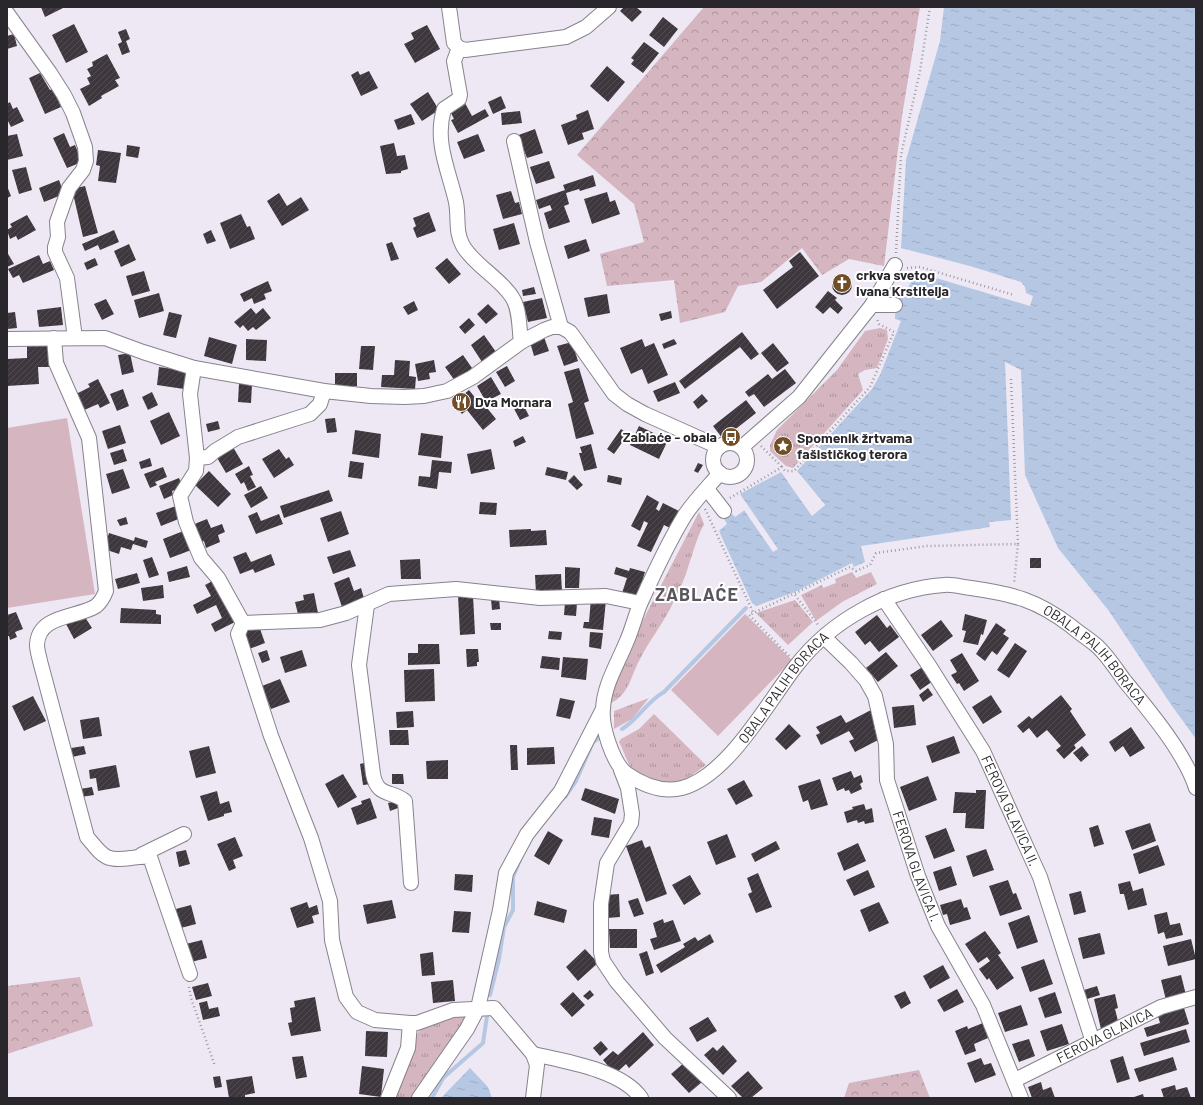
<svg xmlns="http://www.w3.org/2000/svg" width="1203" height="1105" font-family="Barlow,sans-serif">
  <defs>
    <pattern id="grass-tufts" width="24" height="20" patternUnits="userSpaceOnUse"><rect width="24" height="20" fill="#d4b5c0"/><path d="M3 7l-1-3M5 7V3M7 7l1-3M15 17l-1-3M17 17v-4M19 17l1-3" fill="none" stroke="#ac939c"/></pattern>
    <pattern id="forest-crowns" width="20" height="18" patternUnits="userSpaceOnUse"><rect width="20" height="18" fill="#d4b5c0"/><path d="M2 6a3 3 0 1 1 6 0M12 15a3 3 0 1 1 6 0" fill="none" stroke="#ac939c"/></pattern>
    <pattern id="water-ripples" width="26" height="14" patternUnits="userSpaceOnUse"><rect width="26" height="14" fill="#b5c7e2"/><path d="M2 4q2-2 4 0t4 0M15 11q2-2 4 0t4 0" fill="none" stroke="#9cabc2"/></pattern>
    <pattern id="building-hatch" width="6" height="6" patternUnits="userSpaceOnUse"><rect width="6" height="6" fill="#3f373e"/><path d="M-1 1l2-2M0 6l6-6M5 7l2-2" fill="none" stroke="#524b51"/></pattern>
  </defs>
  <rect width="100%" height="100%" fill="#ede8f3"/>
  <path fill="url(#grass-tufts)" d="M880 328 887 330 888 339 877 368 865 370 858 374 863 390 793 468 786 466 770 451V445L777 430 837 370 865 331Z
    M699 512 704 524C697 537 694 550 689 564 685 579 677 595 670 609 661 626 649 641 640 659 631 675 629 695 611 703V694L629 647Z
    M852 572 856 578 871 572 877 584 842 602 816 621 801 595 822 585 823 588 836 583 835 579Z
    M795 600 813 622 788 645 756 613Z
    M649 698 632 719 614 729V711Z
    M654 714 706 765C685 781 671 790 645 777 640 774 635 772 631 767 625 759 624 750 619 742L621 739 639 729Z
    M462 1015 466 1017 413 1098H394C399 1083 412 1034 423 1027 434 1020 450 1018 462 1015Z"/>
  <path fill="url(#forest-crowns)" d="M704 7H920L902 116 884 266 849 259 822 275 802 248 761 282 738 286 725 312 680 323 674 280 607 286 600 254 644 242 634 204 577 155Z
    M80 977 93 1026 7 1054V986Z
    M919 1070 930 1098H844L849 1083Z"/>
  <path fill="#d4b5c0" d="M67 418 95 594 7 608V428Z
    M745 614 792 660 718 736 671 690Z"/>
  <path fill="url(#water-ripples)" d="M944 7H1196V739L1172 706 1109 611 1058 548 1025 475 1021 370 1005 362 1011 520 989 522 990 527 861 546 865 562 854 567 852 563 795 592 756 606 752 603 719 531 727 524 721 514 727 509 735 517 749 507 740 494 781 472 812 515 825 505 797 471 872 389 880 375 901 321 895 319 896 298H903L916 272 1030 306 1033 296 1026 293 1025 287 1021 282 970 266 901 248 906 160 940 41Z
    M470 1068 488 1087 492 1098H441Z"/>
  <path fill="#ede8f3" d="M797 471 825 505 812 516 788 482 789 481 813 513 822 505 796 473Z
    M749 507 778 549 773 552 744 510Z"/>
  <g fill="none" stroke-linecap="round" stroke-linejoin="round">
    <path stroke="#b5c7e2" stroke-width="4" d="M622 729C639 719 647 701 664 692L746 608
      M565 797 576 781 593 742 603 735
      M490 995 499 959 504 927 513 910V877L520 860
      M432 1098 443 1078 483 1043 487 1016"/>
  </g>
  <path fill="url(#building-hatch)" d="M41 7H65L45 17Z
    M624 7H636L642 12 632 22 620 11Z
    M663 17 678 29 664 47 649 35Z
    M74 24 88 52 66 63 52 35Z
    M427 25 440 49 415 63 404 44 414 39 411 33Z
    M126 29 130 39 126 41 130 52 122 55 118 44 122 42 118 32Z
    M14 34 17 46 7 49V36Z
    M644 42 659 53 643 73 631 64 634 60 631 58Z
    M107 54 120 78 115 80 119 86 101 96 102 98 89 106 80 89 90 84 87 78 91 76 87 69 93 66 92 62Z
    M607 66 625 82 608 102 590 86Z
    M358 71 360 75 369 71 378 88 361 96 351 75Z
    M40 73 50 90 53 89 61 107 45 114 29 78Z
    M428 92 439 110 422 121 410 104Z
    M501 96 506 108 493 114 488 102Z
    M10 102 13 109 17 107 24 121 11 127 7 119V104Z
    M465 103 472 116 485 109 489 116 458 133 451 120 454 119 450 111Z
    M588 110 594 129 582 133 584 139 568 145 561 125 577 119 576 115Z
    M520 111 522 123 502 125 501 113Z
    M411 114 415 124 398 130 394 120Z
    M535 129 543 153 527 158 523 148 521 149 516 136Z
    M64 133 70 147 75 145 82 162 67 168 53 138Z
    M17 134 23 156 7 160V136Z
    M478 134 485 151 464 159 457 142Z
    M394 143 397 156 405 155 408 169 401 171V173L386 174 380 146Z
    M127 145 140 147 138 158 126 156Z
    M98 150 121 153 116 183 98 181 100 166 96 165Z
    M549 161 555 178 536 184 530 167Z
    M26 167 32 190 19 194 12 170Z
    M593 175 596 186 580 191 579 189 566 193 569 204 564 206 570 222 549 229 544 213 552 210 550 205 539 209 536 200 565 190 563 185Z
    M59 180 64 194 44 202 39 188Z
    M7 186 11 196 7 198Z
    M85 186 98 233 83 237 72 189Z
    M511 191 515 203 519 202 522 214 503 219 496 195Z
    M607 192 610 202 615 200 620 214 592 224 584 199Z
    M279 193 287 206 301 197 309 210 282 226 267 201Z
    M429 212 436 231 417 238 413 228 416 226 413 218Z
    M241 214 247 227 250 226 255 239 230 249 220 223Z
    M27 215 36 230 18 240 16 236 10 239 7 230 12 227 10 224Z
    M514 223 520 244 499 250 493 229Z
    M114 230 119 242 100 250 98 245 85 251 82 244Z
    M211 230 216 241 207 244 203 234Z
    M586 239 590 251 568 259 564 246Z
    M392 242 399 259 391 261 386 244Z
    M129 244 136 260 121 267 114 251Z
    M7 252 14 264 7 267Z
    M800 252 819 276 777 309 763 290 793 267 789 261Z
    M39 255 43 264 50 261 54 270 23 283 19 275 13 278 8 269Z
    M95 258 98 265 87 270 84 263Z
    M447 258 461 274 449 284 435 268Z
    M144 271 150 291 132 296 126 276Z
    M832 285a10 10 0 1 1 20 0a10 10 0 1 1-20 0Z
    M268 281 272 291 264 294 266 299 254 304 252 298 244 302 240 294Z
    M534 287 536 294 523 296 522 290Z
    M828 291 837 298 835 300 843 308 838 314 830 307 823 314 815 307Z
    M159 293 164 311 139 318 134 300Z
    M607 294 610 313 588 317 584 298Z
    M542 298 547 318 528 322 523 302Z
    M106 299 114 314 102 320 94 304Z
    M414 301 418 310 408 315 403 307Z
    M488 304 498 314 486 324 477 314Z
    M61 307 63 325 39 327 37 310Z
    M251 308 256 314 263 308 271 318 256 330 253 327 248 331 243 325 240 328 234 322Z
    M671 311 672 318 661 321 659 314Z
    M15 312 17 328 7 329V313Z
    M169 312 182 315 176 338 163 335Z
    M469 318 475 325 465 334 459 327Z
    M742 332 759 354 751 360 740 347 685 389 679 381Z
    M484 335 496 352 482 362 471 345Z
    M209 337 237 345 232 364 204 356Z
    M544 337 549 351 534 356 530 342Z
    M246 339 267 340 266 361 246 360Z
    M642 339 645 347 654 343 668 375 648 384 642 369 631 374 620 348Z
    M674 339 677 344 664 349 662 344Z
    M572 342 578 361 564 366 557 346Z
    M773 343 789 363 777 372 761 353Z
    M49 344 50 367H38L39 384 7 386V359L27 358V345Z
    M361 346H375L373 370 359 369Z
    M130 353 134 372 122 375 118 355Z
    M463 355 472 368 455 381 445 367Z
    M395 360 410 361 409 376 416 377 415 389 381 387 382 375H394Z
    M434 360 436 372 429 373 430 379 418 381 415 364Z
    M507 366 515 381 505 387 496 372Z
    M159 367 187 371 184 389 157 385Z
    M579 368 589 401 584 403 594 434 576 439 568 404 573 402 564 372Z
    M785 369 796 383 764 407 754 394 749 397 745 392 768 374 772 379Z
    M335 373H357V386H335Z
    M491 377 501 394 491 399 490 397 485 400 477 386Z
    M98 379 110 403 100 408 98 404 82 411 74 395 90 387 88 384Z
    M675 382 680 393 658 402 653 391Z
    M239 383 252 384 251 403 238 402Z
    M123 389 129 406 117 411 110 394Z
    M469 390 477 400 479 398 496 419 483 430 467 410 462 414 451 400 460 393 462 396Z
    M152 392 158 405 148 410 142 397Z
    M702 394 708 401 698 409 693 402Z
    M547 399 550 406 542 408 539 401Z
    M521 400 529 416 520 420 512 405Z
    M746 400 756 413 723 439 713 426Z
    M169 412 180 436 161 445 150 421Z
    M335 418 337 432 327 433 325 419Z
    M218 421 220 429 208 432 206 424Z
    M120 425 126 443 108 449 102 431Z
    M639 426 668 440 659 459 630 445Z
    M621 429 628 434 614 454 607 449Z
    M355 430 381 434 379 458 352 454Z
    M421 433 443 436 441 458 418 455Z
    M523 436 526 442 515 447 513 441Z
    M591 444 597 468 584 471 579 453H582L580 447Z
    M233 447 243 464 226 473 216 456Z
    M123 449 127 461 114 465 110 453Z
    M279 449 286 459 289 457 294 465 274 478 262 459Z
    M491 449 495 469 471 474 467 454Z
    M150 458 152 466 141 469 139 462Z
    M432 460 452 462 451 473 439 472 437 489 418 486 419 476 430 477Z
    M350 461 364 463 362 479 348 477Z
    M698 463 703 465 698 473 694 471Z
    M249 466 253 475 250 476 256 487 248 491 244 482 241 484 235 474Z
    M163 467 167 477 155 482 157 485 150 488 144 474Z
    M547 467 568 472 566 480 545 475Z
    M123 469 130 488 112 494 106 474Z
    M209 471 231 494 218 507 195 485Z
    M574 475 583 485 577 490 568 481Z
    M608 475 622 478 621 485 607 482Z
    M179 478 183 487 172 491 173 495 164 499 159 486Z
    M261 486 268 498 251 508 244 495Z
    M329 490 333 501 284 518 280 506Z
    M647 495 659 502 656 509 659 511 663 503 681 512 672 529 664 525 651 552 637 546 648 523 644 521 640 531 631 526Z
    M480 502 497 503 496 515 479 514Z
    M176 506 181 518 161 526 156 513Z
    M341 511 349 534 328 542 320 518Z
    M257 512 261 521 279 514 283 524 256 534 248 516Z
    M126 517 128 524 120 526 117 520Z
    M207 519 211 528 222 524 225 532 218 535 220 542 206 548 204 541 200 543 192 525Z
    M531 529V531L546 530 547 545 510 547 509 530Z
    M186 530 194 549 170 558 163 539Z
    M109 533 134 541 135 537 148 541 146 548 133 544 131 550 121 547 119 554 104 549Z
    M350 550 356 566 333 574 327 557Z
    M246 552 251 562 271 554 275 565 255 573 253 569 240 574 233 557Z
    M152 557 159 575 149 578 143 560Z
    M1030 558H1041V568H1030Z
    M420 559 421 579H401L400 560Z
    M187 566 190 577 169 582 167 572Z
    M565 567 580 568 579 588H565Z
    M616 567 629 571 630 568 645 572 637 598 622 593 627 578 614 574Z
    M137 573 140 583 118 589 115 579Z
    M561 574 562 591 536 593 535 575Z
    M349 577 354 591 361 588 365 602 343 610 334 583Z
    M216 579 237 621 215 632 211 624 222 618 216 605 197 614 193 605 211 596 205 585Z
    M163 585 164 598 143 601 141 588Z
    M314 593 318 613 307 615 306 613 298 614 295 602 304 600 303 595Z
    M458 595H473L475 634 460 635Z
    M499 598 500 609 492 610 491 599Z
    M591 598 606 600 603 630 583 628 584 622H589Z
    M565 602 577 603 576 616 564 615Z
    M121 608 156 610V614L161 615V624L120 623Z
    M16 612 23 629 15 632 17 637 10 640 9 636H7V615Z
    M83 614 92 628 74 639 66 624Z
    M965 614 987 620 983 635 981 634 978 645 963 642 966 631 962 630Z
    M877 615 887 628 890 625 899 637 879 652 870 641 865 645 855 632Z
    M941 620 953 636 933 651 921 635Z
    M490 623H501V630H491Z
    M996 623 1006 630 1003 634 1009 638 997 655 992 651 985 661 976 654Z
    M259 626 265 643 249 649 244 632Z
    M549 631 562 632 561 640 548 639Z
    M590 632 603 633 601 649 589 647Z
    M1015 643 1027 651 1009 678 997 670Z
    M418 644H439L440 664 408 665V653H418Z
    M466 649H478L479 662H477V666L467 667Z
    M267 650 270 660 262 663 258 653Z
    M302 650 307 666 285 673 280 657Z
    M886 652 898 666 878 682 866 668Z
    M962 653 979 681 964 691 959 683 957 684 951 675 957 672 950 660Z
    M542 656 560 658 559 670 540 668Z
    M563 657 588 659 586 680 561 677Z
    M924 666 933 681 920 690 910 675Z
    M434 669 435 701 405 702 404 670Z
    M280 679 290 702 271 709 262 686Z
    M928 688 933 695 923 702 919 695Z
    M991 695 1002 712 983 724 972 707Z
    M1061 695 1072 709 1070 711 1086 735 1074 745 1076 748 1064 759 1056 750 1061 746 1047 730 1037 738 1029 728 1023 733 1017 726 1029 716 1032 719Z
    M33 696 46 721 24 731 12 706Z
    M560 698 575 701 570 719 556 716Z
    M914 705 916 725 894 728 892 707Z
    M871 710 880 726 874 728 880 739 855 752 849 741 854 739 849 731 821 745 816 735 820 733 816 727 841 715 846 723Z
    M413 711 414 727 397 728 396 712Z
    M99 717 102 736 83 739 80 720Z
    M789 724 801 736 786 750 775 739Z
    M1131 727 1145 748 1130 757 1123 746 1115 752 1109 742Z
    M389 730H408L409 745H390Z
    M954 736 960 753 932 763 926 746Z
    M510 745H517L518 770H511Z
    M84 746 86 754 72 757 71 748Z
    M209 746 216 773 196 778 189 751Z
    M1082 746 1089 755 1081 762 1073 753Z
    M554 747 555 764 527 765V748Z
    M448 760V779H427L426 761Z
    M368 762 372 784 363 785 360 764Z
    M116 765 120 787 98 791 96 778 90 779 89 770Z
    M851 771 854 778 861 775 863 782 860 784 862 789 851 794 849 790 845 791 844 788 837 791 832 778Z
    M343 774 357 797 338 808 325 784Z
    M392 774H403L404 784H392Z
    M928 776 937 800 909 811 900 787Z
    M820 779 828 805 811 810 808 800 803 802 798 786Z
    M744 780 753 796 736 805 727 789Z
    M92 787 94 795 81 797 80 789Z
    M585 788 619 799 615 814 581 800Z
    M976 790H986L984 829 965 828 966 813H953L955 792 976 793Z
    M217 791 220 804 229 801 232 812 224 814V816L208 821 200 796Z
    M370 798 377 818 357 825 351 808 362 804 361 801Z
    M396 801 398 808 390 811 388 803Z
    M864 804 866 810 872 808 874 822 865 824 864 821 858 823 857 820 847 823 844 812 853 809 852 807Z
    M594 817 612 820 609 838 591 835Z
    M1150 823 1156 841 1132 850 1125 831Z
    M1098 825 1104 844 1094 847 1089 828Z
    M946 828 955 851 934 859 925 836Z
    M548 831 563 840 549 865 534 856Z
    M727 834 736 857 716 865 707 842Z
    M235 837 243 856 233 860 236 868 229 871 217 844Z
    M642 840 645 848 650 846 667 894 646 902 626 846Z
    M776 841 780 849 755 862 751 854Z
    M858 843 866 861 844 871 837 853Z
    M1158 845 1165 865 1139 874 1133 854Z
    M986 849 994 870 973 877 966 856Z
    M186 850 190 864 179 867 176 852Z
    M951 866 957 885 939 891 933 872Z
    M868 870 875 887 854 896 846 880Z
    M758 873 772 907 756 913 748 894 752 892 747 878Z
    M455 874 473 875 472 892 454 890Z
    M690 875 701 894 684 905 672 885Z
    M1008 880 1013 894 1016 893 1022 909 1000 916 989 886Z
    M1130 881 1133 891 1143 888 1147 905 1128 910 1124 894H1120L1118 884Z
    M1081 891 1086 912 1074 915 1069 894Z
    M619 894 620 917 607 918 606 895Z
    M638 898 644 914 634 917 628 901Z
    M961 899 964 908 967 907 971 919 950 925 947 914 943 915 940 905Z
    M392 900 396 918 367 924 363 905Z
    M537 901 567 910 564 923 534 915Z
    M307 902 309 908 317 905 319 914 312 916 314 923 297 928 290 908Z
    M879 902 889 923 869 932 860 910Z
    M191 905 196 924 177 929 172 910Z
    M454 911 471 912 469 933 452 932Z
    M1167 912 1170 925 1180 923 1183 935 1166 939 1164 932 1158 934 1154 915Z
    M1029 915 1038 942 1017 949 1008 923Z
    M663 919 664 923 673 920 681 941 654 950 650 939 657 937 653 923Z
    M609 929H637V948H610Z
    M985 931 1001 953 998 955 1014 978 997 990 989 978 987 980 979 969 990 961 987 957 978 963 965 944Z
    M1100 933 1105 954 1083 959 1078 938Z
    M710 934 714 942 661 973 656 965 685 947 683 944 695 937 698 941Z
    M1191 939 1196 959 1168 966 1163 946Z
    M202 940 207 958 191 962 186 944Z
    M585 949 598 963 578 981 566 967Z
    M647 951 654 973 646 976 639 954Z
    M433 952 435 975 422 976 420 954Z
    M1044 959 1053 984 1030 992 1021 967Z
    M943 965 950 978 930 989 923 976Z
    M1181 975 1186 995 1166 1000 1161 980Z
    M453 980 455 1001 433 1003 431 982Z
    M208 983 212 996 196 1000 192 987Z
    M1097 986 1100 995 1087 999 1084 990Z
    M957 989 964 1002 944 1012 937 1000Z
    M590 990 594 995 588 1000 583 996Z
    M905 991 911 1003 901 1009 894 996Z
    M573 992 585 1005 572 1017 560 1004Z
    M1055 992 1062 1013 1045 1018 1038 998Z
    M1115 994 1118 1008 1115 1009 1119 1025 1101 1029 1094 999Z
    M315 997 321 1031 291 1036 288 1023 292 1022 290 1008 295 1007 294 1001Z
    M207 1001 209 1009 218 1007 220 1016 203 1020 199 1003Z
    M1021 1005 1028 1025 1005 1032 998 1013Z
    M1184 1008 1189 1024 1147 1037 1144 1028 1160 1023 1158 1016Z
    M708 1017 717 1031 697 1042 689 1028Z
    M983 1023 988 1038 974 1044 976 1051 965 1055 955 1031 967 1026 968 1029Z
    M1062 1024 1069 1044 1047 1051 1040 1031Z
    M1186 1029 1190 1042 1144 1056 1140 1043Z
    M366 1031 388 1032 387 1057 365 1056Z
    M643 1032 654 1045 629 1068 626 1064 615 1074 603 1060 613 1051 618 1055Z
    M1029 1039 1035 1056 1019 1062 1012 1044Z
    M601 1041 608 1049 600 1056 593 1048Z
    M723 1045 737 1061 723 1075 704 1055 713 1047 717 1051Z
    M303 1056 307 1077 296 1079 292 1057Z
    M1123 1056 1130 1079 1117 1083 1110 1060Z
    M1173 1057 1177 1070 1139 1082 1134 1069Z
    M981 1058 984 1065 991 1063 996 1075 975 1083 967 1063Z
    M685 1062 702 1082 689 1093 671 1074Z
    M362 1066 384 1069 381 1097 359 1094Z
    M748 1071 763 1088 751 1098H743L731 1086Z
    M220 1076 222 1087 215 1088 213 1077Z
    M252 1076 255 1093 245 1095V1098H229L226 1080Z
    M1041 1082 1043 1090 1051 1087 1055 1098H1032L1028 1087Z
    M1175 1085 1176 1090 1187 1087 1191 1098H1164L1161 1089Z
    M1143 1094 1144 1098H1131Z"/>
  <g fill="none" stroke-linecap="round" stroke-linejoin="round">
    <g stroke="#87838c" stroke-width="16">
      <g id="minor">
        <path d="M449 7 454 43 459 48 454 61 460 95 459 99 444 109C434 142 449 171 456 202 459 218 455 232 463 246 476 267 499 277 512 297 520 309 519 328 521 342"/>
        <path d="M7 13 50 73 64 95 73 113 85 147 86 161 83 170 69 188 57 222 58 237 55 247V252L67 278 75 338"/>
        <path d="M459 48 465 50 566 37 586 27 609 7"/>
        <path d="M514 141 537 242 561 327"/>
        <path d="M872 305H895"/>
        <path d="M54 338 56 363 89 438 106 591C104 596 101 602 96 606 78 618 38 614 37 645 37 650 39 656 40 661L87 837C103 856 105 862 131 858 138 857 142 856 150 857L190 974"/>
        <path d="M7 339 105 338 143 352 194 368 324 391 371 396 404 397 424 396 447 391 473 377 521 342 544 330 552 327H561L570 332 576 340 614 394 627 404 645 414 719 447"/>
        <path d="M194 368 190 394 197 458 196 471 180 496 186 522 201 558 218 578 243 623 238 634 271 736 311 838 330 901 332 940 346 997 357 1012 375 1020 410 1023H417L453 1010 494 1008 533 1054 537 1065 533 1098"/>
        <circle cx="730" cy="460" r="17"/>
        <path d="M742 447 799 397 872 305 895 265"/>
        <path d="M197 458 208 457 215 451 238 437 310 414 320 404 324 391"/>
        <path id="s1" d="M720 473C708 487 695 500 685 515 668 543 654 573 641 602 635 616 632 630 626 643 617 665 604 685 603 709 601 726 613 764 627 774 643 785 662 793 682 788 728 776 768 702 796 666 831 621 887 589 944 585 953 584 962 587 971 588 1013 594 1037 600 1071 626 1079 633 1089 639 1097 646 1107 655 1116 669 1124 680 1148 709 1185 753 1196 788"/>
        <path d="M707 489 724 511"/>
        <path id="s2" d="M884 599 930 667 983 751 1040 877 1093 1042"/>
        <path d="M367 605 359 665 373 774C377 797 391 790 405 801L411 883"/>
        <path d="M243 623 320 620 346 613 389 594 456 589 540 598 606 596 640 603"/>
        <path id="s3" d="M824 637 851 663 866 680 875 696 886 744 887 780 918 876 938 926 983 1005 1021 1098"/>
        <path d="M621 770 628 788 632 814 631 823 607 863 601 904V952L603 961 617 982 665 1038 729 1098"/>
        <path d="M141 855 184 834"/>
        <path d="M533 1054C564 1061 622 1070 641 1098"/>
        <path id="s4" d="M1015 1080 1161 1007 1196 997"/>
        <path d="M388 1098 408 1048 410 1023"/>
        <path d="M419 1098 467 1029 478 1008 500 910 506 873 527 834 561 791 602 711"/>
      </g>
    </g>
    <path stroke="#9d99a1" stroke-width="2.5" stroke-dasharray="1 3" stroke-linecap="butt" d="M896 253 901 155 920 71 930 7
      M907 268 920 267 1014 295
      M1011 379 1018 544
      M761 446 782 467
      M730 498 782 467 785 471H794L870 387 894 332 879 324 877 319
      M705 509 753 612
      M795 595 819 626
      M789 656 749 615 850 567 856 571 870 565 876 553 927 546 1018 544 1014 584
      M189 987 191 998 215 1066"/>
    <use href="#minor" stroke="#fff" stroke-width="14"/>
  </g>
  <defs>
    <g id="church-disc" transform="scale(1)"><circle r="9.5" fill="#724e28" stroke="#fff"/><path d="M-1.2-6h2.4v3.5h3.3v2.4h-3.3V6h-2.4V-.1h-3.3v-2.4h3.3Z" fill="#fff"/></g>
    <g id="restaurant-disc" transform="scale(1)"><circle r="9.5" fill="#724e28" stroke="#fff"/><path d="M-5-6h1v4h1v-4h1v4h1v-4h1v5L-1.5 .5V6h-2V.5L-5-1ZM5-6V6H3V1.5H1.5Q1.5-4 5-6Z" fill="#fff"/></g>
    <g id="bus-disc" transform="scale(1)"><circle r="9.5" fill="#724e28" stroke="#fff"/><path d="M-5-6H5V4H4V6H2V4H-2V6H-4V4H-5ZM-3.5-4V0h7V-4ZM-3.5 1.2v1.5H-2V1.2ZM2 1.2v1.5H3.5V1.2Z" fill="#fff"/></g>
    <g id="sight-disc" transform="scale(1)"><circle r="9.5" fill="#724e28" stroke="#fff"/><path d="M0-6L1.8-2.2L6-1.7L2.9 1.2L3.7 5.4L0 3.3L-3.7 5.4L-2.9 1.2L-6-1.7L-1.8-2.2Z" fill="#fff"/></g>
  </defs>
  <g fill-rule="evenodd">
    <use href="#church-disc" x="842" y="283"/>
    <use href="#restaurant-disc" x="461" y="402"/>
    <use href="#bus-disc" x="731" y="437"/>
    <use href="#sight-disc" x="783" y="446"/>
  </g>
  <g text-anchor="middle" stroke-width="4" stroke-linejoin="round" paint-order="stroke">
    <g font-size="14" font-weight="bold" fill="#29272b" stroke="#fff" text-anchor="start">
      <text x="856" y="280">crkva svetog<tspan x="856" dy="16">Ivana Krstitelja</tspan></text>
      <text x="475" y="407">Dva Mornara</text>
      <text x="717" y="442" text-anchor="end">Zablaće - obala</text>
      <text x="797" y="443">Spomenik žrtvama<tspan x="797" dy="16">fašističkog terora</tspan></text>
    </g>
    <g font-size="14" fill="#29272b" stroke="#fff">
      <text dy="5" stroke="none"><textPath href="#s1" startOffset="912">OBALA PALIH BORACA</textPath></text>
      <text dy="5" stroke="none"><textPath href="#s1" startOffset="541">OBALA PALIH BORACA</textPath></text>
      <text dy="5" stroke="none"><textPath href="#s2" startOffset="247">FEROVA GLAVICA II.</textPath></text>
      <text dy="5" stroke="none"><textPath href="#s3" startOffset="255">FEROVA GLAVICA I.</textPath></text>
      <text dy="5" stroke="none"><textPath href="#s4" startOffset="100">FEROVA GLAVICA</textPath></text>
    </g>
    <g font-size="18" font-weight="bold" letter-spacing="1" fill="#59565e" stroke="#fff">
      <text x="697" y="601">ZABLAĆE</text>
    </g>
  </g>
  <rect width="1203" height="1105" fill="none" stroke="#29272b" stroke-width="16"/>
</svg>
